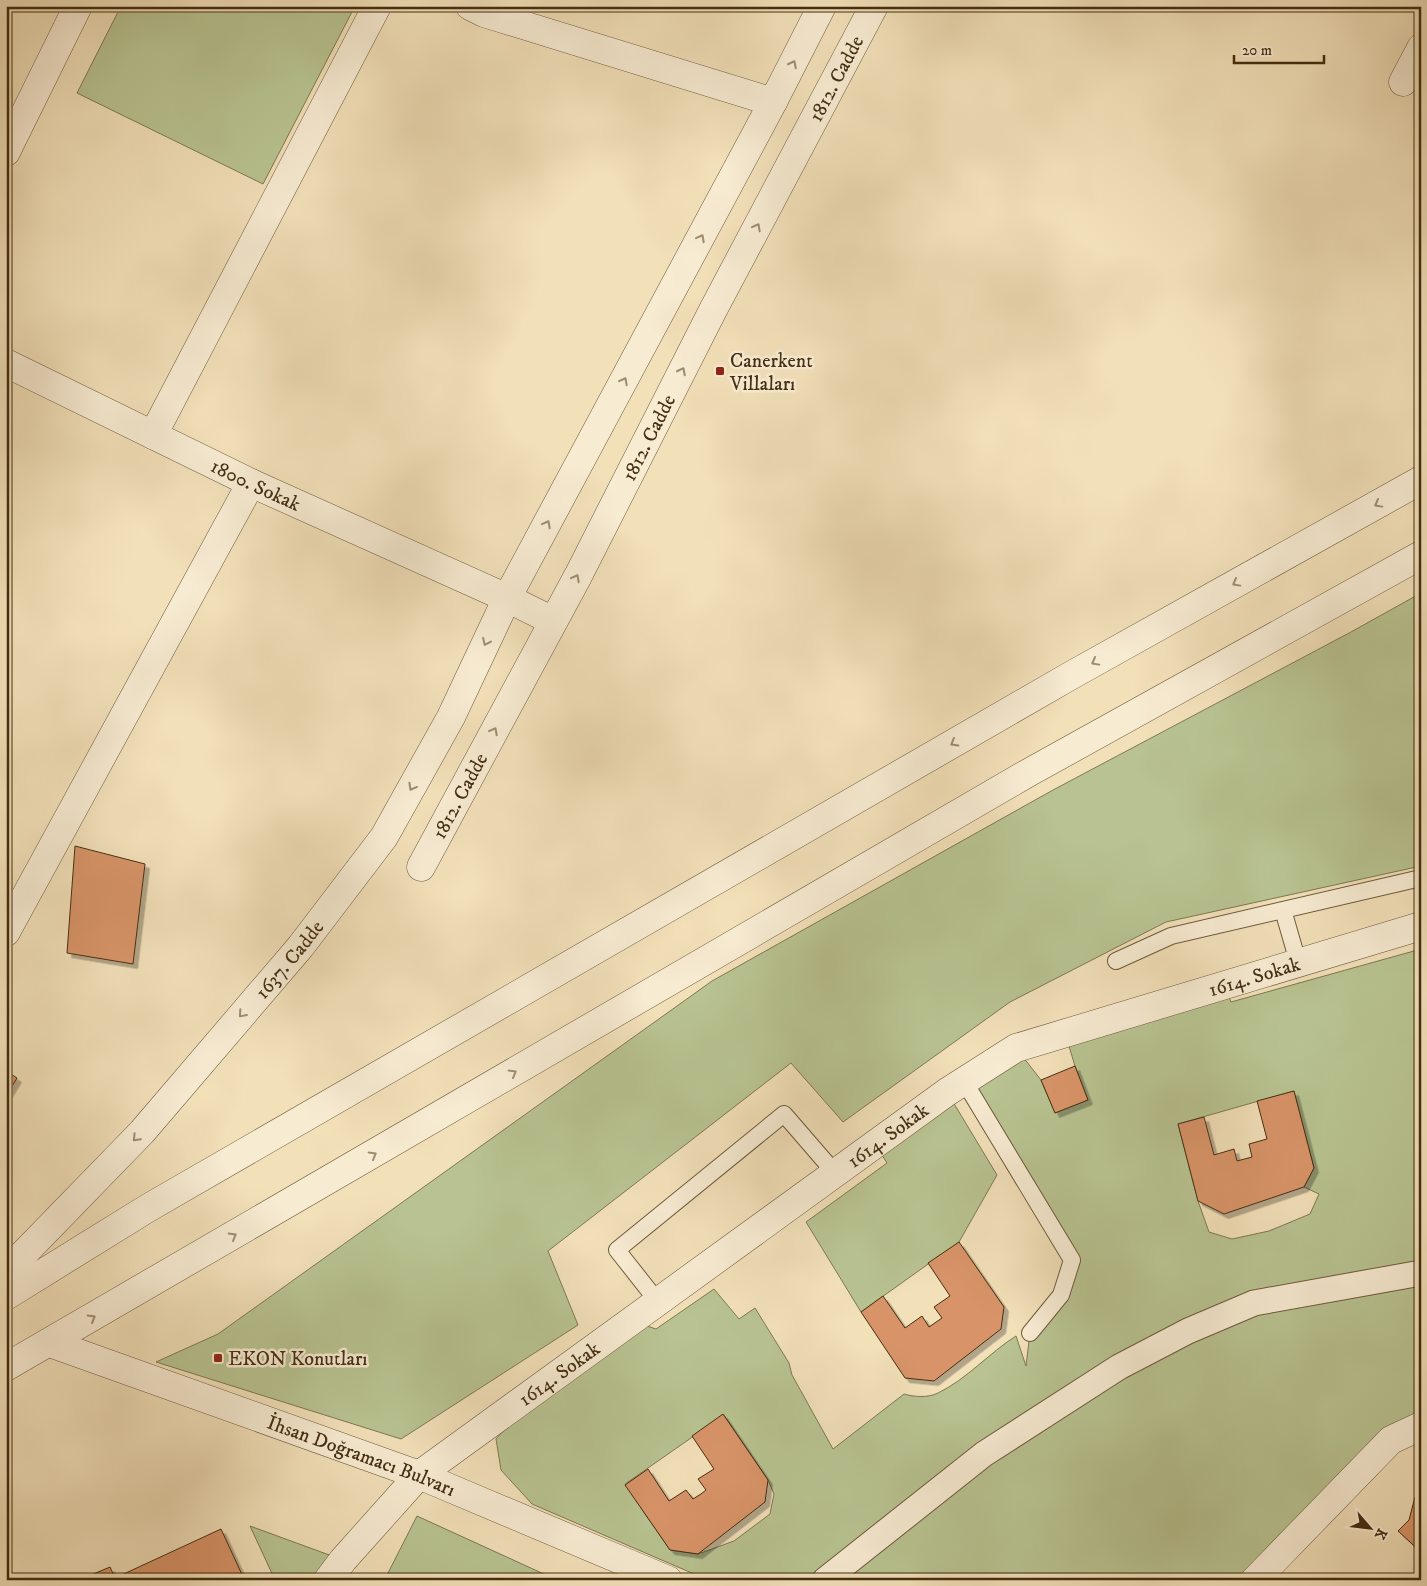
<svg xmlns="http://www.w3.org/2000/svg" width="1427" height="1586" font-family="'IM FELL DW Pica',serif">
  <defs>
    <filter id="shadow"><feDropShadow dx="4.5" dy="4.5" stdDeviation="0" flood-color="#0004"/></filter>
  </defs>
  <rect width="100%" height="100%" fill="#f2e0b9"/>
  <filter id="stains"><feTurbulence type="fractalNoise" baseFrequency=".004" numOctaves="4"/><feColorMatrix values="0 0 0 0 .2 0 0 0 0 .09 0 0 0 0 .02 0 0 0 .5 -.17"/></filter>
  <radialGradient id="worn" r=".72"><stop offset=".6" stop-color="#630" stop-opacity="0"/><stop offset="1" stop-color="#630" stop-opacity=".3"/></radialGradient>
  <path fill="#b8c391" stroke="#7e7852" fill-rule="evenodd" d="M121 6H355L263 184 77 93Z
    M1421 593V866L1166 922 1010 1002 843 1122 791 1063 548 1251 578 1325 401 1439 156 1362 218 1334 712 981 1053 790 1351 632Z
    M1421 949V1429L1245 1580H708L532 1504 501 1470 496 1439 518 1414 641 1324 656 1329 714 1289 739 1319 755 1308 789 1363 792 1375 833 1449 904 1394C914 1397 928 1398 938 1393 967 1379 989 1353 1016 1336L1026 1366 1030 1333 1072 1260 964 1081 1016 1048 1041 1080 1055 1113 1088 1100 1075 1066 1065 1033 1224 985 1231 1002ZM1294 1091 1314 1168 1304 1187 1319 1194 1310 1214 1269 1231 1232 1239 1209 1232 1198 1201 1178 1124ZM724 1415 768 1480 774 1494 770 1514 734 1541 698 1554 670 1550 625 1484Z
    M947 1092 997 1175 959 1242 861 1312 806 1222 887 1163 875 1144Z
    M417 1516 557 1580H388L387 1575Z
    M250 1526 343 1560 327 1580H275Z"/>
  <path fill="#d89468" stroke="#432e12" filter="url(#shadow)" d="M75 846 145 864 133 964 67 953Z
    M1075 1066 1088 1100 1055 1113 1041 1080Z
    M6 1071 17 1078 6 1096Z
    M1294 1091 1314 1168 1304 1187 1224 1214 1198 1201 1178 1124 1204 1117 1214 1155 1234 1149 1237 1161 1252 1157 1249 1144 1267 1139 1257 1101Z
    M959 1242 1004 1307 1001 1329 934 1381 905 1378 861 1312 883 1296 905 1328 922 1316 929 1327 942 1318 934 1307 950 1296 928 1263Z
    M723 1414 768 1480 765 1502 698 1554 670 1550 625 1485 648 1469 669 1501 686 1490 693 1499 701 1494 706 1490 698 1479 714 1469 692 1436Z
    M1415 1497 1421 1501V1552L1398 1531 1409 1520Z
    M221 1529 244 1579 116 1580 115 1578Z
    M110 1567 116 1580H81L84 1578Z"/>
  <g fill="none" stroke-linecap="round" stroke-linejoin="round">
    <g stroke="#6f5a3c" stroke-width="18">
      <path id="service" d="M1283 910 1298 962
        M1116 961 1171 936 1421 878
        M964 1081 1072 1260 1061 1295 1030 1333
        M658 1302 617 1250 784 1114 835 1173"/>
    </g>
    <g stroke="#6f5a3c" stroke-width="27">
      <path id="pedestrian" d="M825 1580 984 1454 1119 1367 1188 1331 1254 1303 1421 1273"/>
    </g>
    <g stroke="#6f5a3c" stroke-width="29">
      <g id="minor">
        <path d="M470 6 484 13 773 102"/>
        <path d="M1403 82 1421 48"/>
        <path d="M6 152 78 6"/>
        <path id="s1" d="M6 363 251 483 507 598"/>
        <path d="M153 435 377 6"/>
        <path d="M6 932 251 483"/>
        <path id="s2" d="M328 1580 343 1560 419 1475 947 1092 1016 1048 1421 926"/>
        <path d="M1255 1580 1391 1440 1421 1426"/>
      </g>
    </g>
    <g stroke="#6f5a3c" stroke-width="29">
      <g id="tertiary">
        <path d="M507 598 553 621"/>
        <path id="s3" d="M421 867 578 576 713 310 874 6"/>
        <path id="s4" d="M6 1272 142 1132 301 946 384 837 451 717 507 598 773 102 822 6"/>
        <path d="M6 1296 148 1208 1070 676 1421 480"/>
        <path id="s5" d="M50 1343 419 1475 668 1580"/>
        <path d="M6 1367 1028 773 1421 555"/>
      </g>
    </g>
    <use href="#service" stroke="#f7ebd2" stroke-width="16"/>
    <use href="#pedestrian" stroke="#f7ebd2" stroke-width="25"/>
    <use href="#minor" stroke="#f7ebd2" stroke-width="28"/>
    <use href="#tertiary" stroke="#f7ebd2" stroke-width="28"/>
  </g>
  <defs><path id="oneway-chevron" d="M-2-3.5L2.5 0L-2 3.5" fill="none" stroke-width="1.6" stroke-linecap="round" stroke-linejoin="round" transform="scale(1.25)"/></defs>
  <g stroke="#9d8c72">
    <use href="#oneway-chevron" transform="translate(793 64) rotate(-63)"/>
    <use href="#oneway-chevron" transform="translate(757 227) rotate(-62)"/>
    <use href="#oneway-chevron" transform="translate(701 238) rotate(-62)"/>
    <use href="#oneway-chevron" transform="translate(682 371) rotate(-63)"/>
    <use href="#oneway-chevron" transform="translate(624 381) rotate(-62)"/>
    <use href="#oneway-chevron" transform="translate(1378 504) rotate(151)"/>
    <use href="#oneway-chevron" transform="translate(547 524) rotate(-62)"/>
    <use href="#oneway-chevron" transform="translate(576 578) rotate(-62)"/>
    <use href="#oneway-chevron" transform="translate(1236 583) rotate(151)"/>
    <use href="#oneway-chevron" transform="translate(486 642) rotate(115)"/>
    <use href="#oneway-chevron" transform="translate(1095 662) rotate(151)"/>
    <use href="#oneway-chevron" transform="translate(494 731) rotate(-62)"/>
    <use href="#oneway-chevron" transform="translate(954 743) rotate(150)"/>
    <use href="#oneway-chevron" transform="translate(412 787) rotate(119)"/>
    <use href="#oneway-chevron" transform="translate(242 1014) rotate(131)"/>
    <use href="#oneway-chevron" transform="translate(513 1073) rotate(-30)"/>
    <use href="#oneway-chevron" transform="translate(136 1138) rotate(134)"/>
    <use href="#oneway-chevron" transform="translate(373 1155) rotate(-30)"/>
    <use href="#oneway-chevron" transform="translate(233 1236) rotate(-30)"/>
    <use href="#oneway-chevron" transform="translate(92 1318) rotate(-30)"/>
  </g>
  <g fill="#8f2418" stroke="#f7ebd2" stroke-width="2">
    <rect x="715" y="366" width="10" height="10" rx="2.5"/>
    <rect x="213" y="1353" width="10" height="10" rx="2.5"/>
  </g>
  <g text-anchor="middle" stroke-width="5" stroke-linejoin="round" paint-order="stroke">
    <g font-size="20" fill="#432e12" stroke="#f7ebd2">
      <text dy="7" stroke="none"><textPath href="#s3" startOffset="891">1812. Cadde</textPath></text>
      <text dy="7" stroke="none"><textPath href="#s3" startOffset="486">1812. Cadde</textPath></text>
      <text dy="7" stroke="none"><textPath href="#s1" startOffset="278">1800. Sokak</textPath></text>
      <text dy="7" stroke="none"><textPath href="#s3" startOffset="81">1812. Cadde</textPath></text>
      <text dy="7" stroke="none"><textPath href="#s4" startOffset="422">1637. Cadde</textPath></text>
      <text dy="7" stroke="none"><textPath href="#s2" startOffset="1122">1614. Sokak</textPath></text>
      <text dy="7" stroke="none"><textPath href="#s2" startOffset="718">1614. Sokak</textPath></text>
      <text dy="7" stroke="none"><textPath href="#s2" startOffset="312">1614. Sokak</textPath></text>
      <text dy="7" stroke="none"><textPath href="#s5" startOffset="331">İhsan Doğramacı Bulvarı</textPath></text>
    </g>
    <g font-size="20" fill="#432e12" stroke="#f7ebd2" text-anchor="start">
      <text x="730" y="367">Canerkent<tspan x="730" dy="23">Villaları</tspan></text>
      <text x="228" y="1365">EKON Konutları</text>
    </g>
  </g>
  <rect width="1427" height="1586" fill="none" stroke="#f2e0b9" stroke-width="25"/>
  <rect x="8" y="8" width="1412" height="1571" fill="none" stroke="#432e12" stroke-width="2.5"/>
  <rect x="12" y="12" width="1402" height="1561" fill="none" stroke="#432e12"/>
  <g transform="translate(1370 1528) rotate(118)" stroke="#f7ebd2" stroke-width="4" paint-order="stroke">
  <path d="M0-4L9 19L0 12L-9 19Z" fill="#432e12"/>
  <text y="-8" font-size="14" font-weight="bold" text-anchor="middle" fill="#432e12">K</text>
  </g>
  <path d="M1234 55v8h90v-8" fill="none" stroke="#432e12" stroke-width="2.5"/>
  <text x="1242" y="55" font-size="15" fill="#432e12" stroke="#f7ebd2" stroke-width="4" paint-order="stroke">20 m</text>
  <rect width="100%" height="100%" filter="url(#stains)"/>
  <rect width="100%" height="100%" fill="url(#worn)"/>
</svg>
